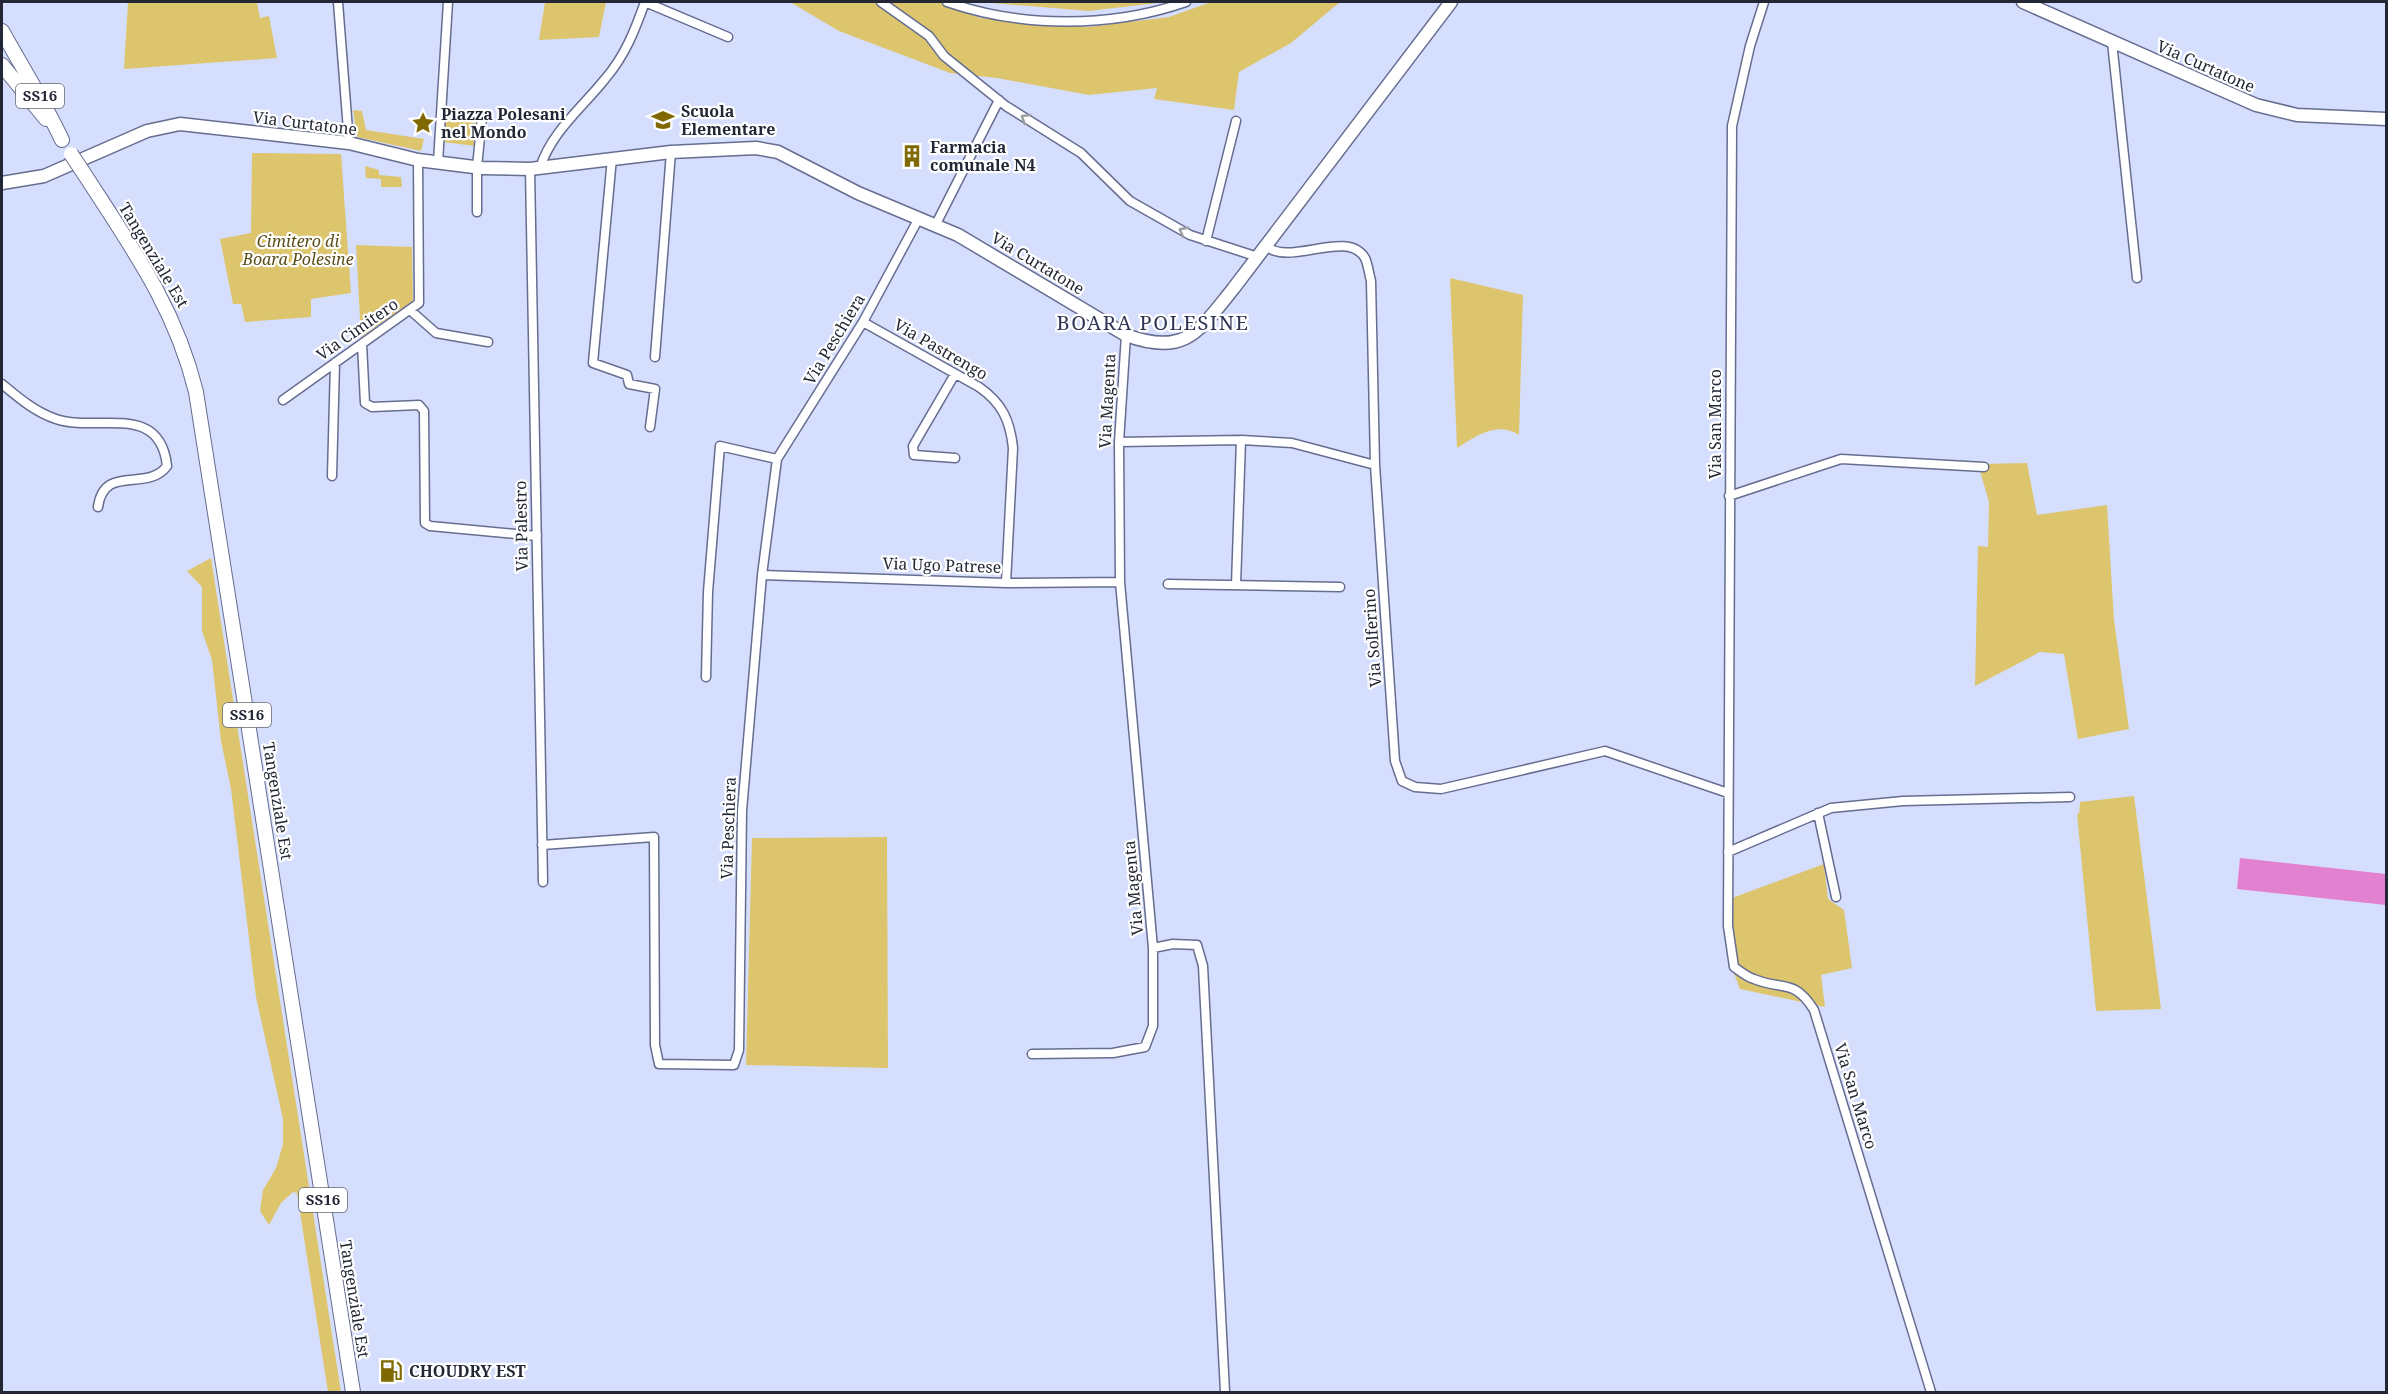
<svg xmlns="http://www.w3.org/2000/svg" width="2388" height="1394" font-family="'Noto Serif',serif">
  <rect width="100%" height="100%" fill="#d6defe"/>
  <path fill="#ddc56e" d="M128 2H257L260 18 269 16 277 58 124 69Z
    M545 2H606L599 37 539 40Z
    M790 2H943L980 18 1088 27 1169 17 1211 2H1340L1291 43 1239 72 1234 110 1154 99 1157 88 1089 95 997 78 950 73 839 31Z
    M980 2H1166L1089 11Z
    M353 110 362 111 366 130 424 139 421 151 357 137Z
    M445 119 477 123 476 146 442 142Z
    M252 153 341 154 351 293 311 299V317L245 322 241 304H233L220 239 251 233Z
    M365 166 379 170V175L401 177 402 187H381V179L366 178Z
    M356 245 412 247 413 301 361 337Z
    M1450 278 1523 295 1519 435C1496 421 1477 436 1457 448Z
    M2027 463 2037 515 2107 505 2114 620 2129 729 2078 739 2064 654 2040 652 1975 686 1978 546 1988 547 1989 502 1978 464Z
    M211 558 341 1392H328L297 1193 293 1192 281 1203 269 1225 260 1211 263 1190 276 1168 283 1144V1119L256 997 231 789 221 741 212 660 202 631V587L187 571Z
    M2134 796 2161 1009 2096 1011 2077 814H2079L2080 802Z
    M887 837 888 1068 746 1065 752 838Z
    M1824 864 1828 899 1844 910 1852 968 1821 975 1825 1007 1740 989 1731 965 1732 898Z"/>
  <path fill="#e381d1" d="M2240 858 2386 874V905L2237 889Z"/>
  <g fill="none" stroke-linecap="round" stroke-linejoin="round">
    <g stroke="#656d90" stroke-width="11">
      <path id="street" d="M338 2 349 143
        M645 2 728 37
        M881 2 929 36 944 56 1006 106 1081 153 1130 201 1190 235 1258 257
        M947 2C1022 28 1111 28 1186 2
        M1764 2 1750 46 1732 126 1728 926 1734 967C1740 971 1747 977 1754 979 1783 991 1794 978 1814 1010L1931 1392
        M2112 42 2137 278
        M441 113 482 117 477 167V212
        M612 158 593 363 627 375 629 384 655 389 650 427
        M438 162 448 2
        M540 168C551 132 582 108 605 79 625 56 635 30 645 2
        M530 169 543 882
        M936 224 999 100
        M1206 241 1236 121
        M1266 246C1290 267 1347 228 1365 258 1368 264 1369 274 1371 281L1375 465 1395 761 1402 781 1415 787 1441 789 1605 751 1728 793
        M410 310 436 333 488 342
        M863 322 979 387C1002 403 1010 420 1013 448L1006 583
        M1126 335 1119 442 1120 582 1153 948 1173 944 1197 945 1203 966 1225 1392
        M362 344 365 403 372 407 419 405 424 411 425 523 430 526 537 536
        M655 357 671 152
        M955 374 913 446 914 455 955 458
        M2 384C19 398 35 412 56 419 96 433 160 401 167 466 147 493 104 463 98 507
        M283 400 419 303 418 160
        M1119 442 1241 440 1292 443 1375 465
        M332 476 335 363
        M1729 496 1841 459 1984 467
        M762 575 1006 583 1120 582
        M1168 584 1340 587
        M1236 585 1241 440
        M706 677 708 592 720 446 777 459
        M1818 813 1836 897
        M542 845 654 837 655 1045 659 1064 734 1065 739 1050 742 811 762 575 777 459 863 322 919 218
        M1728 852 1831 808 1903 801 2070 797
        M1032 1054 1113 1053 1145 1047 1153 1026V948"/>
    </g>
    <g stroke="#656d90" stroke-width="15">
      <path id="secondary" d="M2023 2 2256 105 2297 115 2386 119
        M2 183 44 176 147 131 180 124 349 143 418 160 482 168 530 169 671 152 756 148 778 152 858 193 958 235 1126 335C1185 357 1199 331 1233 289L1451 2"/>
    </g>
    <g stroke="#656d90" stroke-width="16">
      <path id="primary" d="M2 31C22 67 44 102 62 140
        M2 65 46 119
        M83 172C130 245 175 306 196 392L353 1392"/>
    </g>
    <use href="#street" stroke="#fff" stroke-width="8"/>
    <use href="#secondary" stroke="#fff" stroke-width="12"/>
    <use href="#primary" stroke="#fff" stroke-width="14"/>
    <g stroke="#656d90" stroke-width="16" stroke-linecap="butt">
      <path id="primary-bridge" d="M71 154 83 172"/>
    </g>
    <use href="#primary-bridge" stroke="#fff" stroke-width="14"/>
  </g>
  <defs><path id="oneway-chevron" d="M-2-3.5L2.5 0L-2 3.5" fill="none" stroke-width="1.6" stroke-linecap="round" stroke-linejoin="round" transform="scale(1.5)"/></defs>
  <g stroke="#9c9ea4">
    <use href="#oneway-chevron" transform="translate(1025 118) rotate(-148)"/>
    <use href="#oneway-chevron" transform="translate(1183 231) rotate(-152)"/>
  </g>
  <defs>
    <g id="school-bare" transform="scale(1.8)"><path d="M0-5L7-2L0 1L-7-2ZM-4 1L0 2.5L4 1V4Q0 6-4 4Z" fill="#7f6900" stroke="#fff" stroke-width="2.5" paint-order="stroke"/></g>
    <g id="sight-bare" transform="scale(1.8)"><path d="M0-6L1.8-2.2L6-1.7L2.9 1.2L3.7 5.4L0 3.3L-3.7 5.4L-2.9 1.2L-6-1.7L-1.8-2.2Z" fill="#7f6900" stroke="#fff" stroke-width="2.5" paint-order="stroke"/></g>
    <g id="building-bare" transform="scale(1.8)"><path d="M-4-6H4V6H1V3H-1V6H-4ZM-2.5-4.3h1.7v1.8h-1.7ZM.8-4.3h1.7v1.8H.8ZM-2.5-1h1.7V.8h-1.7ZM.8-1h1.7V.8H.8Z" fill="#7f6900" stroke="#fff" stroke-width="2.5" paint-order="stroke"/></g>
    <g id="fuel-bare" transform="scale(1.8)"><path d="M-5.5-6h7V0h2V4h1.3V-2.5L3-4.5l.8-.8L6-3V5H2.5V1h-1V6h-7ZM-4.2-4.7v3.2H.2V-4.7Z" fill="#7f6900" stroke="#fff" stroke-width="2.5" paint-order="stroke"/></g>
  </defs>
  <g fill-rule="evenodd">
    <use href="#school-bare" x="663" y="120"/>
    <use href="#sight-bare" x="423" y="123"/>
    <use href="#building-bare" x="912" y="156"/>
    <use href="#fuel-bare" x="391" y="1371"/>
  </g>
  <g text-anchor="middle" stroke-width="4.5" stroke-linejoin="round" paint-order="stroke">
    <g fill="#fff" stroke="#656872" stroke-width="1.5">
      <rect x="16" y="84" width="48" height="24" rx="4.5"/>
      <rect x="223" y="703" width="48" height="24" rx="4.5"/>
      <rect x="299" y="1188" width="48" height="24" rx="4.5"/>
    </g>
    <g font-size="15" font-weight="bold" fill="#232735">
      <text x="40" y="101">SS16</text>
      <text x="247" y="720">SS16</text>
      <text x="323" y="1205">SS16</text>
    </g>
    <g font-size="16" fill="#232735" stroke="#fff">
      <text transform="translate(2206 66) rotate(24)" y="6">Via Curtatone</text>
      <text transform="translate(305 123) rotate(7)" y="6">Via Curtatone</text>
      <text transform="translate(154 255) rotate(59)" y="6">Tangenziale Est</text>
      <text transform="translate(1038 263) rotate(31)" y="6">Via Curtatone</text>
      <text transform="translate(357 329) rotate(-35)" y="6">Via Cimitero</text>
      <text transform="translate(834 339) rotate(-59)" y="6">Via Peschiera</text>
      <text transform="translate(941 349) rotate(30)" y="6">Via Pastrengo</text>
      <text transform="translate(1107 401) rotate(-87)" y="6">Via Magenta</text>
      <text transform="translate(1715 424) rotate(-90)" y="6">Via San Marco</text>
      <text transform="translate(521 526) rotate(-91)" y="6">Via Palestro</text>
      <text transform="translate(942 565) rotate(2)" y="6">Via Ugo Patrese</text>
      <text transform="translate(1372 638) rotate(-94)" y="6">Via Solferino</text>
      <text transform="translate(278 801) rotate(81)" y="6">Tangenziale Est</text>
      <text transform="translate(728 828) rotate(-88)" y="6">Via Peschiera</text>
      <text transform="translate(1133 888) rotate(-95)" y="6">Via Magenta</text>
      <text transform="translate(1856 1096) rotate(73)" y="6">Via San Marco</text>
      <text transform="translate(355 1299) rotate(81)" y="6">Tangenziale Est</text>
    </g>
    <g font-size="16" font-weight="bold" fill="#232735" stroke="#fff" text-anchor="start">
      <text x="681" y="117">Scuola<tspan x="681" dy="18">Elementare</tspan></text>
      <text x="441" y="120">Piazza Polesani<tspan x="441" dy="18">nel Mondo</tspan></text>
      <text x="930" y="153">Farmacia<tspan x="930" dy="18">comunale N4</tspan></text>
      <text x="409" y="1377">CHOUDRY EST</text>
    </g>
    <g font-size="16" font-style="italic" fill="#5c4e19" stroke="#fff">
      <text x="298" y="247">Cimitero di<tspan x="298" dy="18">Boara Polesine</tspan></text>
    </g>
    <g font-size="20" letter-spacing="1.5" fill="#2f3554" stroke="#fff">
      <text x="1153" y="330">BOARA POLESINE</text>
    </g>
  </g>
  <rect width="2388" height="1394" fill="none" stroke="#232735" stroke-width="6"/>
</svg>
